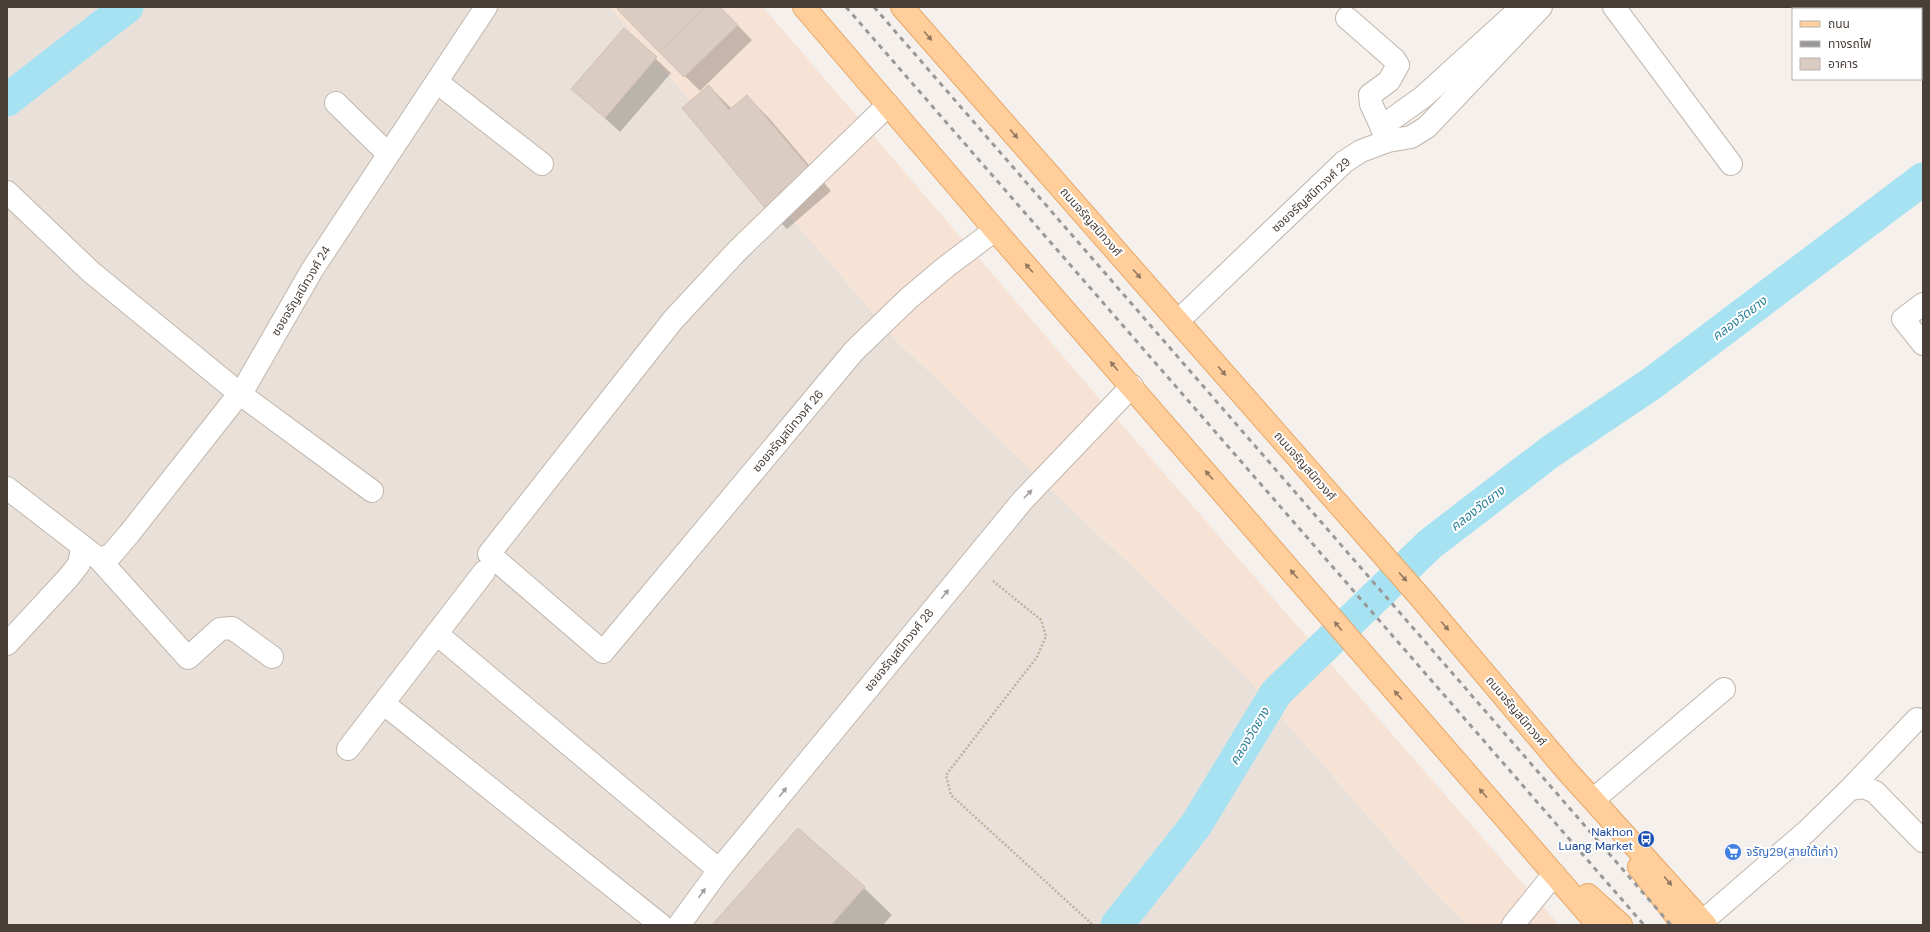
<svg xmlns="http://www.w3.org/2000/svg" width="1930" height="932" font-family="'DM Sans','Noto Sans Thai',sans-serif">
  <rect width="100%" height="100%" fill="#f5f0eb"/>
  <path fill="#e9e1d9" d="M7 7H610L899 343 1246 676 1441 900 1467 925H7Z"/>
  <path fill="#f7e3d6" d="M610 7H763L1135 440 1559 925H1467L1441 900 1246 676 899 343Z"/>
  <path fill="#0003" d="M621 7H720L752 40 700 91 663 54Z
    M624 29 671 73 620 132 573 89Z
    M709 86 732 109 747 96 769 118 831 191 787 229 765 207Z
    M864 888 892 915 883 925H713Z"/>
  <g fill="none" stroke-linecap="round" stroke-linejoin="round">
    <path stroke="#a7e2f2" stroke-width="33" d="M7 100 127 7
      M1117 925 1196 825 1276 693 1430 544 1550 452 1651 384 1923 179"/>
  </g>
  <path fill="#daccc3" stroke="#d2c0b3" d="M619 7H705L659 52 617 9Z
    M705 7H720L738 25 684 77 659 52Z
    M624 28 657 57 605 118 571 89Z
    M709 85 729 110 747 95 810 169 765 208 682 108Z
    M798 828 865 887 831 925H712Z"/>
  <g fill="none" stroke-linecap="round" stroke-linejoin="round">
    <g stroke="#c1b6ad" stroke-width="24">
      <path id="minor" d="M1614 7 1731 164
        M1347 18 1394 59 1398 65 1389 81 1370 95 1371 104 1388 141
        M438 83 542 164
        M336 103 388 154
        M888 105 737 251 673 320 489 554 603 652 854 351 909 298 947 266 995 230
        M1381 127 1423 97 1522 7
        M7 192 91 272 239 393 372 491
        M1923 304 1903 319 1923 344
        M1178 321 1344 162 1361 151 1388 141 1411 137 1427 127 1541 7
        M7 488 99 559 188 658 220 629 232 628 272 657
        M99 559 111 555 129 534 246 385 312 270 486 7
        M437 634 719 870
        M7 644 68 578 79 564 82 548
        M383 703 661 925
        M348 749 484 572
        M1850 789 1917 719
        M1594 799 1724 689
        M1703 921 1807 831 1850 789 1864 787 1875 792 1923 841
        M679 925 719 870 1023 500 1132 386
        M1513 925 1554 874"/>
    </g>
    <g stroke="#e6a768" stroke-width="24">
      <path id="primary" d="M804 7 995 230 1598 925
        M902 7 1420 597 1566 770 1706 925
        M1639 867 1683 925
        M1588 895 1621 925"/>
    </g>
    <path stroke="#c3af9e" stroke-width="2.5" stroke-dasharray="2 2" stroke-linecap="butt" d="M993 581 1041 620 1046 636 1037 657 946 775 951 795 1093 925"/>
    <use href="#minor" stroke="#fff" stroke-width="22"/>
    <use href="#primary" stroke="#ffce9a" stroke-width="22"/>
    <path stroke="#999" stroke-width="3" stroke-dasharray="5 5" stroke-linecap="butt" d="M846 7 1644 925
      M874 7 1671 925"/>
  </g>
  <defs><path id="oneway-solid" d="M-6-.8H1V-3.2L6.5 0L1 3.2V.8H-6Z"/></defs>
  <g fill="#92785f">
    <use href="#oneway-solid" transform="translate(928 36) rotate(49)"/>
    <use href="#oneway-solid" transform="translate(1014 134) rotate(49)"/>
    <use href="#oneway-solid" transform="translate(1029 268) rotate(-131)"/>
    <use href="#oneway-solid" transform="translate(1137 274) rotate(49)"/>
    <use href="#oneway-solid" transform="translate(1114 366) rotate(-131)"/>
    <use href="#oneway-solid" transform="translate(1222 371) rotate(49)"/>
    <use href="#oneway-solid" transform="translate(1209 475) rotate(-131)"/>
    <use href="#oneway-solid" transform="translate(1294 574) rotate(-131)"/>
    <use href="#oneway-solid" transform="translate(1403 577) rotate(48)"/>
    <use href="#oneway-solid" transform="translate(1338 626) rotate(-130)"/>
    <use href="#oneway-solid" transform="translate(1445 626) rotate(50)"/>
    <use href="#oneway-solid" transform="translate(1398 695) rotate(-131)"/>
    <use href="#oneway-solid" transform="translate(1483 793) rotate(-131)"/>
    <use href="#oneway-solid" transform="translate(1668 881) rotate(49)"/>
  </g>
  <g fill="#a49f9c">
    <use href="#oneway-solid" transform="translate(1028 494) rotate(-46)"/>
    <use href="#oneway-solid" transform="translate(945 594) rotate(-51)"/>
    <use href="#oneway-solid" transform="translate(783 792) rotate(-51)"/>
    <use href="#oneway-solid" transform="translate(702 893) rotate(-54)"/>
  </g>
  <defs>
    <g id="bus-disc" transform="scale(0.9)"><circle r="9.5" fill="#1a4fb4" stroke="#fff"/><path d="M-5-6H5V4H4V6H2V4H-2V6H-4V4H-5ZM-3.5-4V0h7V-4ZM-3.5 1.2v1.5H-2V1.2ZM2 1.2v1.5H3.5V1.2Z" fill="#fff"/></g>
    <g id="supermarket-disc" transform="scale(0.9)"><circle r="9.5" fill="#3f7fe0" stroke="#fff"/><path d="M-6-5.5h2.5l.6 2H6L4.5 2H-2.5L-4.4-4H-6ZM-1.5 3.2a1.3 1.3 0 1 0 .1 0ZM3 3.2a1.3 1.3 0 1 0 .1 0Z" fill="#fff"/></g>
  </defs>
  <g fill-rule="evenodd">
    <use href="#bus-disc" x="1646" y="839"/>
    <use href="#supermarket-disc" x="1733" y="852"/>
  </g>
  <g text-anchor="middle" stroke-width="4" stroke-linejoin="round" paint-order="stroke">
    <g font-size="12" fill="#4a3f38" stroke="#fff">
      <text transform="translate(1311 195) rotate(-43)" y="4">ซอยจรัญสนิทวงศ์ 29</text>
      <text transform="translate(1091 222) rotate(49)" y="4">ถนนจรัญสนิทวงศ์</text>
      <text transform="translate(301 291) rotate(-59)" y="4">ซอยจรัญสนิทวงศ์ 24</text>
      <text transform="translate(788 431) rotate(-50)" y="4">ซอยจรัญสนิทวงศ์ 26</text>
      <text transform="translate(1305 466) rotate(49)" y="4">ถนนจรัญสนิทวงศ์</text>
      <text transform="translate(899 650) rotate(-51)" y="4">ซอยจรัญสนิทวงศ์ 28</text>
      <text transform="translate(1516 711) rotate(50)" y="4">ถนนจรัญสนิทวงศ์</text>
    </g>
    <g font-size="12" fill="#164399" stroke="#fff" text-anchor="end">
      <text x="1633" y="836">Nakhon<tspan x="1633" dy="14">Luang Market</tspan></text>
    </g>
    <g font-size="12" fill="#366cbe" stroke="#fff" text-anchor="start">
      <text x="1746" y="856">จรัญ29(สายใต้เก่า)</text>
    </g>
    <g font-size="13" font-style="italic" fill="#287f97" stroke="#fff">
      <text transform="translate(1739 318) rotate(-37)" y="5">คลองวัดยาง</text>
      <text transform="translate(1477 508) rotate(-38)" y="5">คลองวัดยาง</text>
      <text transform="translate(1249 736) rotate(-59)" y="5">คลองวัดยาง</text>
    </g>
  </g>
  <rect width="1930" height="932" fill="none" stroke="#4a3f38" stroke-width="16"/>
  <rect x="1792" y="8" width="130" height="72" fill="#ffffff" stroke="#b7b2af"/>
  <rect x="1800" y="21" width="20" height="6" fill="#ffce9a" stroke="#b7b2af"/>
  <text x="1828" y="28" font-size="12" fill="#4a3f38">ถนน</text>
  <rect x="1800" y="41" width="20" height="6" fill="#999999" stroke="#b7b2af"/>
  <text x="1828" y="48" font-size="12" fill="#4a3f38">ทางรถไฟ</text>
  <rect x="1800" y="58" width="20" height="12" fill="#daccc3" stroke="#b7b2af"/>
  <text x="1828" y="68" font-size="12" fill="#4a3f38">อาคาร</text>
</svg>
